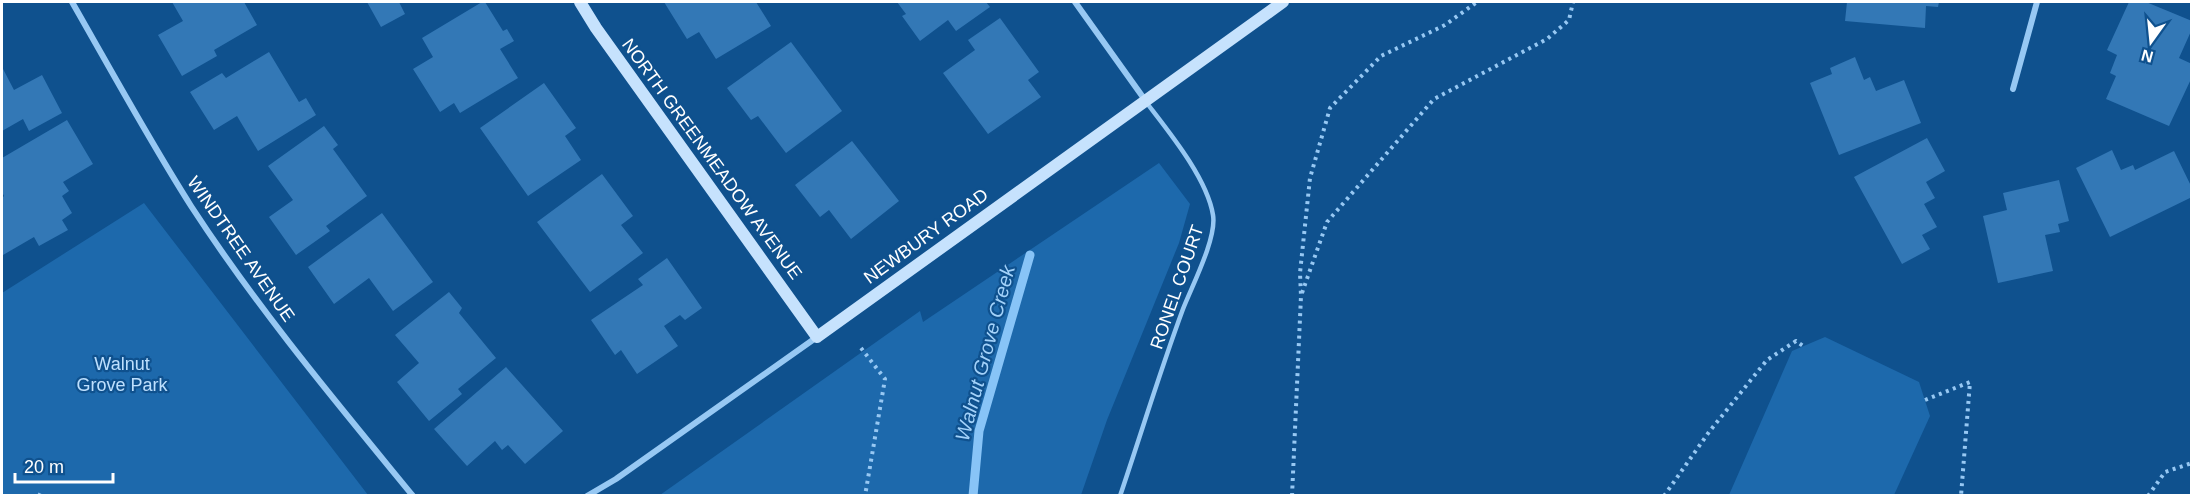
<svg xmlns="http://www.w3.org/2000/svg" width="2193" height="497" font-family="Arial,sans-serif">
  <rect width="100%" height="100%" fill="#0f518e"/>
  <path fill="#1d69ac" d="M1159 163 1190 204 1179 243 1107 420 1081 495H660L920 311 923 322Z
    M144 203 368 495H2V293Z
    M1825 337 1919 382 1930 416 1894 495H1729L1792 351Z"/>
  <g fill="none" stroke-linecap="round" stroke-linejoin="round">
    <path stroke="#88c4f7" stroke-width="9" d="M973 496 979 431 1030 255"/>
  </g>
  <path fill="#3378b6" d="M172 2H244L257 25 214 50 217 56 182 76 158 35 183 21Z
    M367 2H399L405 14 381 27Z
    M482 2H485L503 31 507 29 514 41 500 49 518 78 460 113 454 103 440 112 413 69 433 57 422 38Z
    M664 2H756L771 26 716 59 699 32 687 39Z
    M897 2H986L990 7 956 31 948 20 920 41 902 16 906 14Z
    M1847 2H1939L1938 7 1926 6 1925 28 1845 21Z
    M2129 2H2146L2192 21V29L2179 58 2192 64V77L2169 126 2106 99 2116 76 2110 73 2117 55 2107 50Z
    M1000 18 1039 72 1028 80 1041 97 988 134 943 73 975 50 968 40Z
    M791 42 842 111 786 153 758 116 751 120 727 88Z
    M269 52 299 102 306 98 316 115 258 151 237 116 214 130 190 92 222 73 226 78Z
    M1855 57 1864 80 1870 77 1876 91 1904 80 1921 123 1839 155 1810 83 1832 74 1830 68Z
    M2 67 14 90 42 75 62 113 29 131 23 119 2 131Z
    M544 83 576 128 565 136 581 160 528 196 480 128Z
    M67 120 93 164 63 182 69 191 62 196 72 213 62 220 68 230 39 246 34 237 3 255 2 251V198L4 196 2 192V158Z
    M324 126 338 145 333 149 367 196 326 226 330 231 296 255 269 217 293 200 268 166Z
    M1927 138 1945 171 1926 182 1935 198 1924 204 1937 227 1922 235 1930 249 1902 264 1854 177Z
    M852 141 899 201 851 239 829 210 820 217 795 185Z
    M2112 150 2121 170 2133 165 2135 170 2174 151 2192 188V197L2110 237 2076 168Z
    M602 174 633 216 621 225 643 253 590 292 537 222Z
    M2059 180 2069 221 2058 224 2060 232 2045 235 2053 271 1998 283 1983 216 2007 210 2003 193Z
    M382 213 433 282 393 311 369 278 334 304 308 267Z
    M667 258 702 308 685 320 680 315 664 326 678 346 637 374 621 350 615 355 591 320 643 285 638 279Z
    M449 292 462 308 459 313 496 358 458 389 462 394 429 421 397 382 419 363 395 335Z
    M506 367 563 431 525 464 508 445 502 450 495 441 467 466 434 429Z"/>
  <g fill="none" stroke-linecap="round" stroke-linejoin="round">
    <path stroke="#97c8f3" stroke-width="4" stroke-dasharray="3 4.5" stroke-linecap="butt" d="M1302 293 1327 222 1434 99 1547 39 1569 20 1573 2
      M861 348 885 379 865 496
      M1925 400 1970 382 1961 496
      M39 496 41 492
      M1292 496 1301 296 1300 273 1310 178 1330 108 1381 56 1445 25 1477 2
      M1664 496 1709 432 1767 360 1796 341 1803 346
      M2148 496 2165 472 2192 463"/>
    <path stroke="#97c8f3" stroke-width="4.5" d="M1120 496C1141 434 1160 371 1183 309 1192 286 1217 238 1213 215 1207 178 1169 132 1146 102"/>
    <path stroke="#97c8f3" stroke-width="6" d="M72 2C111 70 149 140 191 206 258 309 336 402 413 496
      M1075 2 1145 100
      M2013 89 2037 2
      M587 496 616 479 817 337"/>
    <path stroke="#c6e2fd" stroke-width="12" d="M580 2 596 28 817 337 1283 2"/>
  </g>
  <g text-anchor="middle" stroke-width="4.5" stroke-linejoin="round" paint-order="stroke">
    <g font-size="18" fill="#fff" stroke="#0f518e">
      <text transform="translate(712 159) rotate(54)" y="6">NORTH GREENMEADOW AVENUE</text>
      <text transform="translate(926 236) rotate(-36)" y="6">NEWBURY ROAD</text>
      <text transform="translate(241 249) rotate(55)" y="6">WINDTREE AVENUE</text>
      <text transform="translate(1177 287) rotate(-71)" y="6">RONEL COURT</text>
    </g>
    <g font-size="18" fill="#bee0fe" stroke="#0f518e">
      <text x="122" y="370">Walnut<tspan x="122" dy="21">Grove Park</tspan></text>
    </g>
    <g font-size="20" font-style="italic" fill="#a3d2fa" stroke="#0f518e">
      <text transform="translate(985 353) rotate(-75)" y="7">Walnut Grove Creek</text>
    </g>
  </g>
  <rect width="2193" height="497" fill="none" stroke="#ffffff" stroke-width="6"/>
  <g transform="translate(2151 42) rotate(195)" stroke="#0f518e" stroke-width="4.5" paint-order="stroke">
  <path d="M0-4.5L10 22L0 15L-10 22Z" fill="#ffffff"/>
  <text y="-9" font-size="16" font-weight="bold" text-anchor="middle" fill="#ffffff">N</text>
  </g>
  <path d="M15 473v9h98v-9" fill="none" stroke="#ffffff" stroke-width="3"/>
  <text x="24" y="473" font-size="18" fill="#ffffff" stroke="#0f518e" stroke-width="4.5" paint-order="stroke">20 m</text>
</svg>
